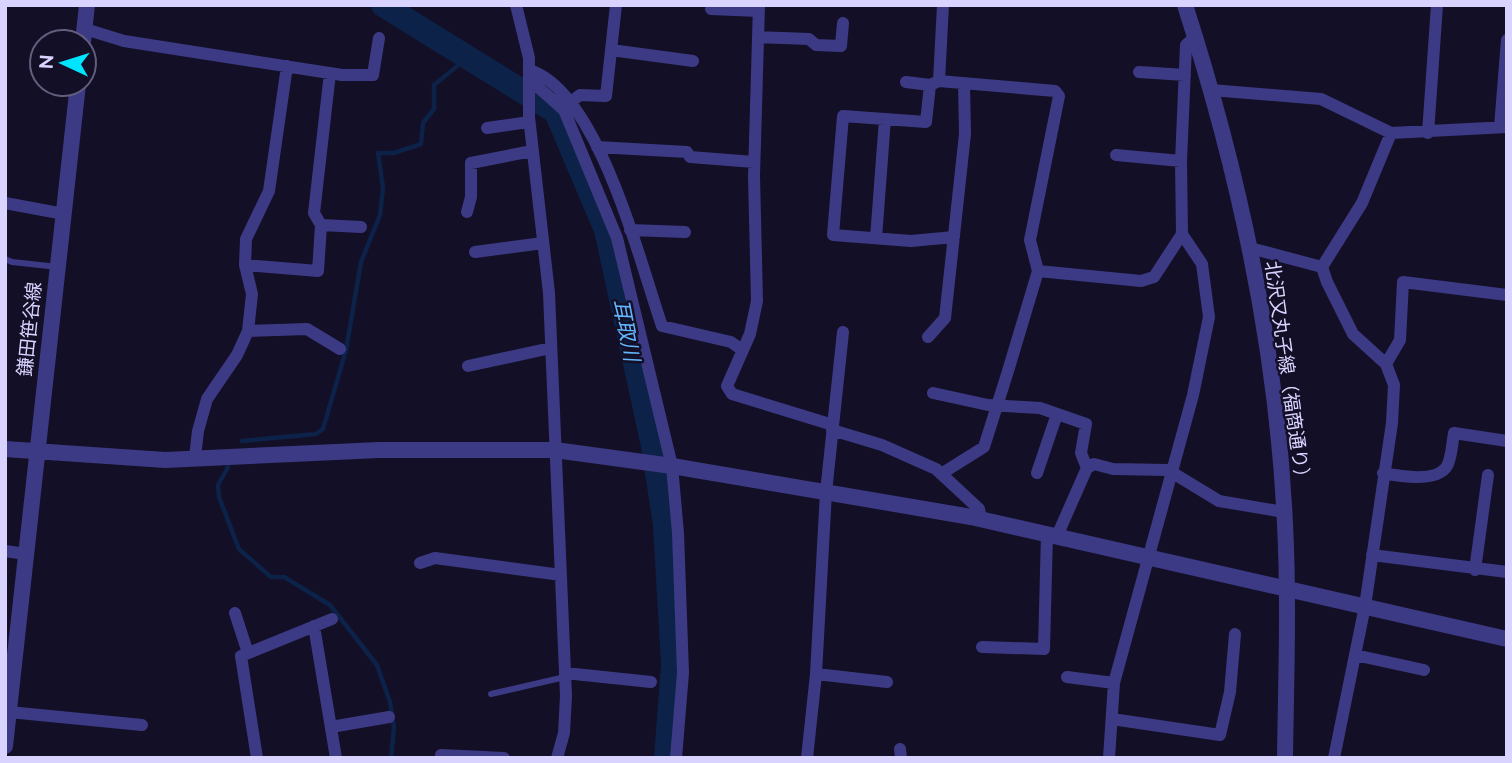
<svg xmlns="http://www.w3.org/2000/svg" width="1512" height="763" font-family="Raleway,'Noto Sans JP',sans-serif">
  <rect width="100%" height="100%" fill="#130f26"/>
  <g fill="none" stroke-linecap="round" stroke-linejoin="round">
    <path stroke="#0c2248" stroke-width="4.5" d="M242 441 316 434 323 429 346 350 361 262 380 215 383 188 378 153H394L421 144 423 123 434 109V85L467 58
      M228 467 218 485 219 497 239 549 271 577H284L330 605 377 665 390 702 394 727 391 758"/>
    <path stroke="#0c2248" stroke-width="24" d="M383 5 556 112 606 230 653 446 665 525 673 665 666 758"/>
    <path stroke="#3d3a85" stroke-width="6" d="M5 259 12 262 58 267
      M491 694 565 677"/>
    <path stroke="#3d3a85" stroke-width="12" d="M516 5 529 58V117L549 293 566 696 564 733 557 758
      M759 5 754 176 757 301 750 334 727 386 732 394 833 425
      M711 9 759 11
      M85 29 124 41 342 75H373L379 38
      M758 37 809 39 816 45 841 46 843 23
      M611 50 693 61
      M529 70C598 90 640 263 662 326L731 342 742 350
      M1139 72 1185 75
      M530 80 564 110 617 238 672 466 678 533 683 673 676 758
      M939 81 930 85 926 122 843 116 833 235 911 241 954 237
      M906 82 930 85
      M1211 90 1321 99 1391 133 1507 127
      M572 101 580 95 606 96 616 5
      M1500 127 1507 40
      M487 128 529 122
      M1428 133 1437 5
      M597 147 687 152 690 157 754 162
      M1116 155 1181 161
      M5 203 64 214
      M467 212 471 197V163L532 151
      M321 225 361 227
      M630 230 685 232
      M876 238 885 119
      M1250 248 1322 267 1362 203 1391 133
      M475 252 543 243
      M245 265 318 271 321 225 314 213 330 73
      M1322 267 1327 282 1353 334 1386 364 1394 385 1392 423 1365 606 1334 758
      M1038 271 1141 281 1154 277 1182 234 1181 161 1186 45 1195 37
      M248 331 307 329 340 349
      M928 337 945 318 965 134 964 83
      M1386 364 1400 340 1403 282 1507 295
      M468 366 551 348
      M933 393 988 405 1040 408 1086 424 1081 453 1087 468
      M832 430 882 445 936 469 979 509 981 519
      M195 457 198 431 207 399 237 355 248 331 252 294 245 265 246 239 269 191 287 66
      M1037 473 1057 414
      M1383 473C1398 476 1437 483 1447 466 1452 457 1452 443 1454 433L1507 441
      M941 474 984 447 1008 371 1038 271 1030 240 1059 96 1055 91 939 81 943 5
      M1057 536 1087 468 1094 464 1113 469 1168 470 1219 501 1284 512
      M5 551 26 554
      M1372 555 1507 572
      M420 563 435 558 561 575
      M1475 570 1488 475
      M235 613 248 653
      M314 626 336 758
      M982 647 1044 649 1047 534
      M1355 655 1424 670
      M565 673 651 682
      M816 674 887 682
      M1067 677 1114 683
      M9 712 142 725
      M1112 719 1220 735 1230 692 1235 634
      M331 727 389 717
      M900 749 901 758
      M441 755 504 758
      M257 758 241 656 332 619
      M807 758 816 674 826 492 843 332
      M1109 758 1114 683 1193 395 1209 317 1202 264 1182 234"/>
    <path stroke="#3d3a85" stroke-width="16" d="M1185 5C1239 173 1277 348 1285 524 1289 602 1286 680 1285 758
      M83 42 87 5
      M5 449 165 460 379 450H555L672 466 971 517 1507 639
      M5 746 78 84"/>
  </g>
  <g text-anchor="middle" stroke-width="5" stroke-linejoin="round" paint-order="stroke">
    <g font-size="19" fill="#d9d4ff" stroke="#130f26">
      <text transform="translate(29 329) rotate(-84)" y="7">鎌田笹谷線</text>
      <text transform="translate(1288 374) rotate(82)" y="7">北沢又丸子線（福商通り）</text>
    </g>
    <g font-size="21" font-style="italic" fill="#62b6ff" stroke="#130f26">
      <text transform="translate(626 330) rotate(79)" y="7">耳取川</text>
    </g>
  </g>
  <rect width="1512" height="763" fill="none" stroke="#d9d4ff" stroke-width="14"/>
  <g transform="translate(63 63) rotate(274)"><circle r="33" fill="#130f26" stroke="#625e7d" stroke-width="2"/>
  <path d="M0-5L12 26L0 18L-12 26Z" fill="#00e5ff"/>
  <text y="-10" font-size="19" font-weight="bold" text-anchor="middle" fill="#d9d4ff">N</text>
  </g>
</svg>
